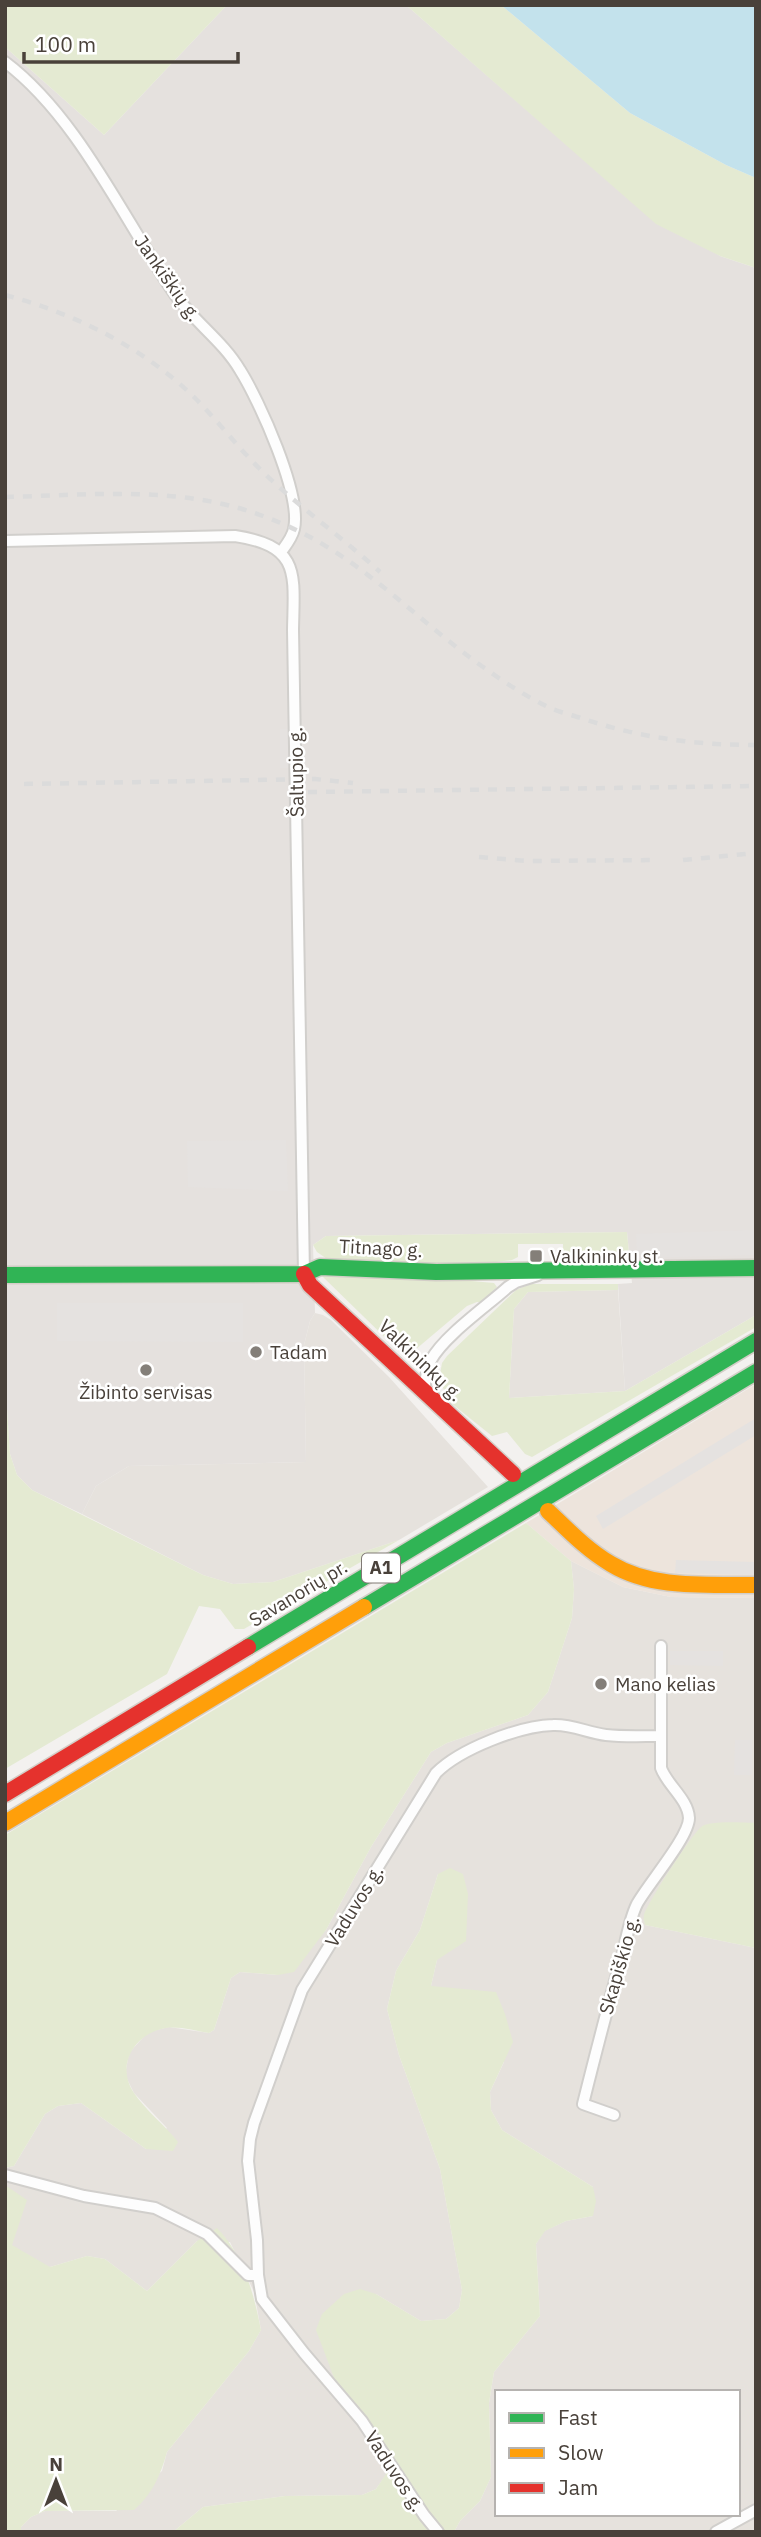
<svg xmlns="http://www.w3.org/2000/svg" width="761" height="2537" font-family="'IBM Plex Sans',sans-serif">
  <rect width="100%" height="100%" fill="#f3f1ef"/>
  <path fill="#e6e2dd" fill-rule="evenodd" d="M618 1290 625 1391 509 1398 514 1309 528 1292Z
    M315 1313 323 1315 331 1320 389 1377 488 1487 399 1540 273 1582 233 1584 203 1575 82 1514 96 1486 129 1466 306 1462 304 1345 310 1321Z
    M571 1561 623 1587 671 1597 756 1598V1823L710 1824 645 1925 756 1948V2532H454L460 2521 480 2501 491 2477 489 2403 494 2372 540 2316 536 2244 544 2231 566 2221 593 2216V2187L502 2130 491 2110 490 2092 504 2062 431 1986 437 1960 438 1874 420 1930 396 1971 387 2009 399 2055 440 2169 462 2290 459 2308 446 2319 421 2321 376 2294 387 2450 386 2475 376 2489 362 2495 285 2496 203 2507 173 2532H21V2527L31 2517 45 2511H116L162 2471 167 2452 249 2351 261 2330 254 2292 230 2242 197 2241 147 2291 105 2259 87 2256 50 2267 5 2263V2168L14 2166 45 2114 58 2106 81 2103 146 2149 167 2128 134 2093 125 2075 129 2053 148 2032 169 2027 209 2033 214 2030 231 1978 240 1972 278 1975 326 1930 371 1847 431 1752 447 1743 528 1715 548 1692 572 1618 574 1589ZM497 2392H738V2514H497Z"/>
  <path fill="#ede4dc" d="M756 1384V1598L671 1597 623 1587 571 1561 526 1523Z"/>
  <path fill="#e5e1de" d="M227 5H406L590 165 720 256 756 268V1315L625 1391 618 1284 632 1283 627 1232 326 1236 313 1245 315 1313 310 1321 304 1345 306 1462 129 1466 96 1486 82 1514 32 1490 17 1475 10 1454 5 1379V47L104 135Z"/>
  <path fill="#e4ead2" d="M5 5H227L104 135 5 47Z
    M406 5H501L630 113 726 165 756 178V268L720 256 656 224Z
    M627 1232 630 1264 567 1260 563 1254V1244H518V1257L512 1260 462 1266 330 1261 317 1252 313 1245 326 1236Z
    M360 1271 494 1283 497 1287 482 1303 477 1302 467 1306 409 1355H403L323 1277V1275Z
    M530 1284H618V1290L528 1292 514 1309 509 1398 625 1391 756 1315V1327L532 1457 525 1454 507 1432 492 1436 451 1403 439 1380 442 1363 447 1356 516 1290Z
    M5 1379 10 1454 17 1475 32 1490 203 1575 233 1584 273 1582 399 1540 244 1629H235L220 1609 199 1606 167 1674 5 1769Z
    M526 1523 571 1561 574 1589 572 1618 548 1692 528 1715 447 1743 431 1752 371 1847 326 1930 294 1972 278 1975 240 1972 231 1978 214 2030 209 2033C196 2031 179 2026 166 2028 135 2033 115 2065 134 2093 146 2111 165 2125 178 2142L173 2151 146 2149 81 2103 58 2106 45 2114 14 2166 5 2168V1835Z
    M756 1823V1948L645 1925C644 1920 643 1920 644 1915 648 1902 691 1836 701 1827 710 1820 744 1823 756 1823Z
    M450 1868 463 1874 468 1894 466 1941 437 1960 431 1986 496 1992 505 2014 513 2042 490 2092 491 2110 502 2130 593 2187 596 2201 593 2216 566 2221 545 2231 536 2244 540 2316 494 2372 489 2403 491 2477 480 2501 460 2521 454 2532H173L203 2507 285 2496 362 2495 376 2489 386 2474 387 2450 336 2383 316 2330 322 2314 344 2294 360 2289 376 2294 421 2321 446 2319 459 2308 462 2290 440 2169 399 2055 387 2009 396 1971 420 1930 438 1874Z
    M5 2185 27 2200 12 2245 50 2267 87 2256 105 2259 147 2291 197 2241 217 2228C244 2256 254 2294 261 2330L249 2351 167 2452C161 2474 152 2495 134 2510L45 2511 31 2517 21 2527V2532H5Z"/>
  <path fill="#e5e2e0" d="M280 729H290L291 768H280Z
    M286 1140 288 1191 188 1187 187 1141Z
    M756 1230V1255L637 1258 636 1234Z
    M57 1303H243V1342L57 1341Z
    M756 1418V1435L603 1529 596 1516Z
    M676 1560 756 1562V1575L675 1573Z
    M670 1651H723V1666L670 1665Z
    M735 1740H752V1775H734Z"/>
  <path fill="#c3e2ec" d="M501 5H756V178L726 165 630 113Z"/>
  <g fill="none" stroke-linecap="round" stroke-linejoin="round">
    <g stroke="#d1cfcc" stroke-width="14">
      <path id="street" d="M5 62C78 117 124 220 174 293 193 321 223 341 240 370 259 400 302 495 294 529 292 538 286 545 281 552
        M5 541 235 536C301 546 294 574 293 630L304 1274
        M424 1393C425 1382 426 1370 431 1360 444 1336 487 1306 508 1287L516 1282 538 1275
        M614 2115 583 2104C595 2056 607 2008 621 1960 626 1942 629 1920 637 1904 648 1884 689 1837 689 1818 688 1799 667 1785 661 1768V1646
        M5 2175 84 2196 155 2208 207 2234 248 2275H258
        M438 2532 424 2515 362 2421 304 2353 262 2299 258 2275 257 2240 248 2161 250 2139 254 2123 302 1990 436 1773C460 1749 519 1726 553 1725 572 1724 588 1733 606 1735 624 1737 642 1736 660 1736
        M716 2532 756 2510"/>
    </g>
    <g stroke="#d3cec7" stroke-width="19">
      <path id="fast" d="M5 1275 304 1274 320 1267 436 1272 756 1268
        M364 1607 756 1372
        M248 1647 756 1341"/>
    </g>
    <g stroke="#d3cec7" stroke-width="19">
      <path id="slow" d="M548 1511C568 1530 587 1550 611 1564 654 1590 708 1584 756 1585
        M5 1823 364 1607"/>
    </g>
    <g stroke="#d3cec7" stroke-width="19">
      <path id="jam" d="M304 1274 310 1285 513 1474
        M5 1794 248 1647"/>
    </g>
    <use href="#street" stroke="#fdfdfd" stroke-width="10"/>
    <use href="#fast" stroke="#30b455" stroke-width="16"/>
    <use href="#slow" stroke="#ff9f0a" stroke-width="16"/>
    <use href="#jam" stroke="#e5322d" stroke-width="16"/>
    <path stroke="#dbdbdb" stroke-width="4.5" stroke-dasharray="9 9" stroke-linecap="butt" d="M5 295C74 313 144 348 195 398 218 421 239 449 263 472 300 508 342 537 380 572
      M5 497C91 495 181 485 263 516 349 547 398 603 468 656 492 674 521 694 548 707 559 712 572 715 584 719 641 738 696 745 756 745
      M24 784 315 779 353 783
      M308 792 756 786
      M479 857 528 861 657 860
      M683 860 756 853"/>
  </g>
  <g fill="#847f79" stroke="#fff" stroke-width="2.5">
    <rect x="529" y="1249" width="14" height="14" rx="3.5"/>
    <circle cx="256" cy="1352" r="7"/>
    <circle cx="146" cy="1370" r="7"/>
    <circle cx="601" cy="1684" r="7"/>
  </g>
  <g text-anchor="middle" stroke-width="5" stroke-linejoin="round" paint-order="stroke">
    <rect fill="#fff" stroke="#807a75" stroke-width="2" x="362" y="1553.5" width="38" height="29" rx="5"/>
    <g font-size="18" font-weight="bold" fill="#49413a">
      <text x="381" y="1574">A1</text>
    </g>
    <g font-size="19" fill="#49413a" stroke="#fff">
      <text transform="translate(168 278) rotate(55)" y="7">Jankiškių g.</text>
      <text transform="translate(296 772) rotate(-91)" y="7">Šaltupio g.</text>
      <text transform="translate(381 1248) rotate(3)" y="7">Titnago g.</text>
      <text transform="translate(421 1360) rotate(44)" y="7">Valkininkų g.</text>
      <text transform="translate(298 1593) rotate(-31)" y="7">Savanorių pr.</text>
      <text transform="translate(354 1906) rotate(-58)" y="7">Vaduvos g.</text>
      <text transform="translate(619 1965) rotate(-74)" y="7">Skapiškio g.</text>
      <text transform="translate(395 2471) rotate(57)" y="7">Vaduvos g.</text>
    </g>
    <g font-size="19" fill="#49413a" stroke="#fff" text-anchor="start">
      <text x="550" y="1263">Valkininkų st.</text>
      <text x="270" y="1359">Tadam</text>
      <text x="146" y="1399" text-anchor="middle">Žibinto servisas</text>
      <text x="615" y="1691">Mano kelias</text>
    </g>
  </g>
  <rect width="761" height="2537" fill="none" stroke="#49413a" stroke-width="14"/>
  <rect x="495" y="2390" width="245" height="126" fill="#ffffff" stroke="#b6b3b0" stroke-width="2"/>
  <rect x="509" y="2413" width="35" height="10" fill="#30b455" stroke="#b6b3b0" stroke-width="2"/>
  <text x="558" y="2425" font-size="21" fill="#49413a">Fast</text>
  <rect x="509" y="2448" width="35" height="10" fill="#ff9f0a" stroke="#b6b3b0" stroke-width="2"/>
  <text x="558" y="2460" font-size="21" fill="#49413a">Slow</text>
  <rect x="509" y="2483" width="35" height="10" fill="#e5322d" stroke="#b6b3b0" stroke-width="2"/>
  <text x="558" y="2495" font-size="21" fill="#49413a">Jam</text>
  <g transform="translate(56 2481)" stroke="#ffffff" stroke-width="5" paint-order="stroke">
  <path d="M0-5L12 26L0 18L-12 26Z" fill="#49413a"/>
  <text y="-10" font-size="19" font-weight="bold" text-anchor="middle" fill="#49413a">N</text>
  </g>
  <path d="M24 52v10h214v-10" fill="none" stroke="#49413a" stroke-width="3.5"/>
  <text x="35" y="52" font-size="21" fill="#49413a" stroke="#ffffff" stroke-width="5" paint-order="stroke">100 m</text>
</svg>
